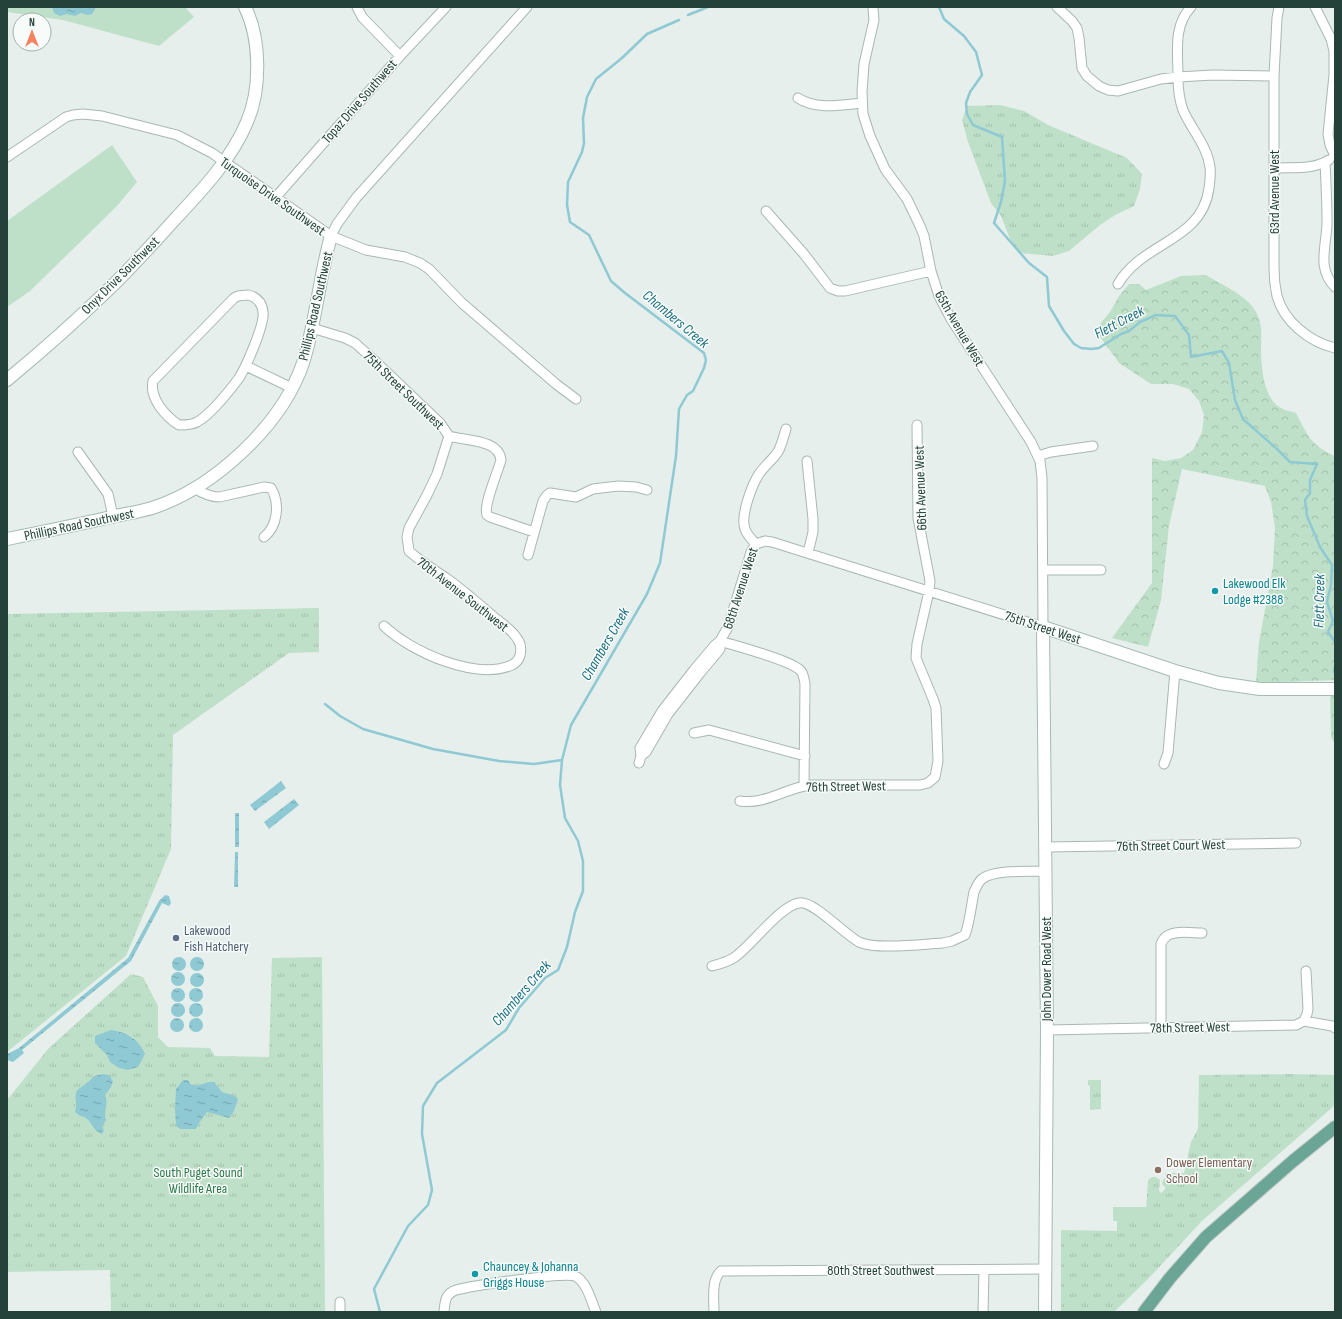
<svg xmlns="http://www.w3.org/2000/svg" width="1342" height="1319" font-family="'Sofia Sans Condensed',sans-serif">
  <defs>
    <pattern id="forest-crowns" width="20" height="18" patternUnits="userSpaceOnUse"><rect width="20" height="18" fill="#bfe0c8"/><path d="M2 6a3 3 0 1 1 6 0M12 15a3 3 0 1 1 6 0" fill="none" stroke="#a4c1ad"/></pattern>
    <pattern id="park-tufts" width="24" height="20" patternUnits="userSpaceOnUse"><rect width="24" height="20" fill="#bfe0c8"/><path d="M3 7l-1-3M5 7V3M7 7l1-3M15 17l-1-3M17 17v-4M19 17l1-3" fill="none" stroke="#a4c1ad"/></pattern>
    <pattern id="water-ripples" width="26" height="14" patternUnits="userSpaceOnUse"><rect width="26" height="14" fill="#8ec9d4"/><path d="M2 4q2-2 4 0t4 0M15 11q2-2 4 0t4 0" fill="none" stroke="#74a5ad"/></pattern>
  </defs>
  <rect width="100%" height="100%" fill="#e6efeb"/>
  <path fill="#bfe0c8" d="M7 7H185L194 17 159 46 63 20 7 12Z
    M112 145 137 182 116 207 30 291 7 307V221Z
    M1113 1207H1146V1210H1159V1221H1113Z"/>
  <path fill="url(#forest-crowns)" d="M1206 275C1222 285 1249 296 1257 314 1263 325 1261 338 1261 350 1261 367 1264 400 1281 408 1286 411 1291 411 1296 413 1307 434 1311 446 1335 456V680L1256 683 1259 642 1273 566 1275 528 1271 502 1265 486 1182 469 1169 526 1161 600 1148 647 1112 638 1152 583V458L1165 461 1181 458 1193 450 1202 432 1204 415 1199 401 1189 389 1173 384H1151L1119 363 1095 330 1110 312 1119 296 1129 284H1139L1146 290 1181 276Z
    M1330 694H1335V744L1331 737Z"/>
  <path fill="url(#park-tufts)" d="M1000 105 1024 111 1048 125 1127 158 1142 174 1140 189 1134 206 1115 215 1100 225 1069 251 1053 256 1020 253 1010 239 1001 216 991 203 968 142 962 120 967 106Z
    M319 608V652L289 653 173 735 171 849 126 956 7 1052V614Z
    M322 957 325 1312H111L110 1270 7 1272V1100L48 1049 131 974 143 977 158 1006V1037L168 1047 210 1048 215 1056 269 1057 272 958Z
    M1293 1074 1335 1075V1105L1202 1221 1149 1278 1114 1312H1061V1230L1117 1231V1221H1159V1210H1146L1148 1180 1152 1177H1156L1160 1180 1159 1191 1161 1193 1166 1188 1162 1184 1163 1180 1165 1178V1173H1184L1191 1142 1198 1129 1199 1075Z
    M1088 1080H1101V1109L1090 1110V1086L1088 1085Z"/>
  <path fill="url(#water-ripples)" d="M52 7H96L92 14 88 15 81 13 75 16 67 14 60 16 54 13Z
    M281 781 286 788 255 811 250 805Z
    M294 799 299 805 269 829 264 822Z
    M235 813H239V847H235Z
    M235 852H238V887H234Z
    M165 895 169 896 171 903 169 906 162 903 131 961 22 1050 24 1053 13 1062 7 1060V1054L19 1048 128 958 159 901Z
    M172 964a7 7 0 1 1 14 0a7 7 0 1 1-14 0Z
    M190 964a7 7 0 1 1 14 0a7 7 0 1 1-14 0Z
    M171 979a7 7 0 1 1 14 0a7 7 0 1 1-14 0Z
    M190 980a7 7 0 1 1 14 0a7 7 0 1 1-14 0Z
    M189 995a7 7 0 1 1 14 0a7 7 0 1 1-14 0Z
    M171 995a7 7 0 1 1 14 0a7 7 0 1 1-14 0Z
    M189 1010a7 7 0 1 1 14 0a7 7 0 1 1-14 0Z
    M171 1010a7 7 0 1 1 14 0a7 7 0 1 1-14 0Z
    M189 1025a7 7 0 1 1 14 0a7 7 0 1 1-14 0Z
    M170 1025a7 7 0 1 1 14 0a7 7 0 1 1-14 0Z
    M111 1030C126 1032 139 1039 145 1054L138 1067 128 1070 119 1068 110 1062 107 1055 95 1043V1036Z
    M103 1074 109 1075 113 1081 111 1087 105 1095C109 1104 103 1111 106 1120L102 1126 104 1131 102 1134C92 1130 93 1123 86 1118 82 1116 79 1116 75 1112 78 1103 74 1100 76 1093 77 1088 89 1083 94 1076Z
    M183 1080H188L190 1084C202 1088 203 1081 214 1082L222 1092 235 1096 238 1099 234 1111 229 1118 207 1112 201 1120 196 1129H180L176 1126 175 1109 176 1089Z"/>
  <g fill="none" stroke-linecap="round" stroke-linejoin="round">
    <path stroke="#8ec9d4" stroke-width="2.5" d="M939 7 944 19 964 36 976 52 982 75 970 92 966 103 967 114 973 125 1002 137 1005 181 1001 202 994 223 1029 263 1047 277 1049 306 1064 331 1074 344 1081 348 1091 349 1099 348 1121 334 1129 331 1140 322 1156 315 1175 316 1189 335 1191 357 1222 351 1229 363 1235 400 1243 419 1277 449 1290 462 1317 464 1310 480V493L1305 500 1307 516 1320 547 1332 565 1331 585 1327 602 1333 621 1328 632 1335 642
      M688 15 708 7
      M1334 672 1335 666
      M325 704 340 716 363 729 433 749 499 761 534 764 562 760
      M380 1312 374 1289 408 1226 428 1205 432 1190 422 1134 423 1106 437 1083 506 1030 519 1008 545 978 558 970 567 947 575 912 583 891V861L578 841 565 818 560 785 562 760 571 725 647 594 660 563 676 456 679 409 687 395 693 391 704 368 706 360 704 353 625 293 611 281 589 235 570 222 567 205 568 182 582 152 584 143 583 118 587 97 596 79 622 58 647 34 679 20"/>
    <g stroke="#a8b8b2" stroke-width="11">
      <path id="street" d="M357 7 362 17 400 56
        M1057 7 1072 21 1077 28 1079 38 1082 68 1087 76 1099 86 1108 90 1118 91 1161 79 1178 77C1178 52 1173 26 1191 7
        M1279 7 1277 18 1274 76V268C1274 277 1275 287 1277 296 1284 322 1310 342 1335 348
        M1315 7 1331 39 1334 51V75L1328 134 1330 145 1335 156
        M798 98C816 110 841 105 862 103
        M7 157 66 117 73 115 83 114 102 116 177 135 212 153 331 236 366 250 405 257 420 263 429 269 462 303 556 384 576 399
        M1325 162C1326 182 1327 202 1327 222 1327 245 1316 268 1335 287
        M1275 168C1292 167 1313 170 1329 160
        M275 198 400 56 446 7
        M766 211 804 254 830 288 838 291H845L931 271
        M331 236 337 224 356 198 527 7
        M1118 284C1143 241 1202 242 1209 188 1210 181 1211 174 1210 167 1207 145 1191 129 1183 110 1179 99 1178 88 1178 77L1213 75 1274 76
        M248 295C257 297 262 303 263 312 265 324 246 367 239 378 230 390 210 415 197 422 192 425 185 425 179 425 166 417 149 398 153 381L234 298 238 296Z
        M312 328 345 338 355 343 375 361 440 423 449 436C465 441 499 439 501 460 498 472 483 505 487 515L490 517 534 532
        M246 366 292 388
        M78 452 108 494 113 516
        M1038 456 1051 452 1093 446
        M807 461 813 519V532L808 553
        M194 488C202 493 210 497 219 497L264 487 271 488C280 503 278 526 264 537
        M756 544 765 541 772 542 1043 627 1042 478 1040 461 1031 442 951 319 939 296 931 271 924 236 920 226 907 199 885 169 870 136 863 114 862 92 864 64 874 20 873 8
        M756 544C752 540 747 535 745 529 740 516 752 485 759 474 765 465 774 459 779 450 782 443 784 436 786 429
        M528 555 543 501 547 495 550 493 576 497 593 489 618 486 636 487 647 490
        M1043 570H1101
        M384 626C410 651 475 681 512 665 520 661 522 653 520 644 516 633 504 625 495 618 479 604 463 590 446 578 433 569 420 561 409 551L407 537 409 528 427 495 437 474 449 436
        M720 641C736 646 790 660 800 670 804 674 804 679 805 684L804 785
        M694 733 709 730 805 756
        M641 756 646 752 668 714 700 673 720 649V641
        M639 763 641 756 640 748 662 711 694 670 715 645 720 641 728 627 751 552 756 544
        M1164 764 1168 753 1175 671
        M740 801C765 805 786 788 810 785H920L928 783 935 777 938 761 936 708 933 699 916 658 917 644 929 591 930 581 918 518 917 425
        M1046 847 1296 843
        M712 966C720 964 728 962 735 957 752 945 780 906 799 903 813 900 844 934 859 942 875 950 924 944 943 943L952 941 965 935C970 921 971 907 974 892 976 888 978 882 982 879 994 869 1030 872 1046 871
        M1304 1021 1307 1014 1308 1009 1306 971
        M1161 1028V944C1162 941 1164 938 1167 936 1175 930 1192 933 1202 933
        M1047 1030 1296 1025 1304 1021 1332 1026 1335 1028
        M340 1302V1312
        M444 1312C445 1301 445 1294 456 1290 472 1286 567 1271 577 1277 588 1285 591 1301 596 1312
        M714 1312C714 1299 711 1280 721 1271L1045 1269
        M983 1312 984 1270"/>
    </g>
    <g stroke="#a4bbb3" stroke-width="14">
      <path id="secondary" d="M7 380C42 351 76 321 109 289 133 266 155 241 177 217 204 188 232 158 247 122 261 90 261 39 245 7
        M7 539C42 532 76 525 111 517 124 514 139 512 152 508 214 488 282 425 303 363 316 322 319 278 331 236
        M1045 1312 1047 1030 1043 627 1175 671 1219 683 1260 689H1335"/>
    </g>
    <g stroke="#c2cac8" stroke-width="14">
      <path id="primary" d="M1144 1312 1170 1278 1206 1237 1293 1161 1335 1127"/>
    </g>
    <use href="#street" stroke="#fff" stroke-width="9"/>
    <use href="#secondary" stroke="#fff" stroke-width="12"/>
    <use href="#primary" stroke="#6aa596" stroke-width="12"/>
  </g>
  <g fill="#0f9aa8" stroke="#f7fbf9" stroke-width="1.5">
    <circle cx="1215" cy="591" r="4"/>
    <circle cx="475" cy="1274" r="4"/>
  </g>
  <circle fill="#5c6f8a" stroke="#f7fbf9" stroke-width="1.5" cx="176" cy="938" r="4"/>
  <circle fill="#8d6e63" stroke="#f7fbf9" stroke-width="1.5" cx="1158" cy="1170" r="4"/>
  <g text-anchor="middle" stroke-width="3" stroke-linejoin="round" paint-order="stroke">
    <g font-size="14" fill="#24423a" stroke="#f7fbf9">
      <text transform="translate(359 101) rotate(-49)" y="5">Topaz Drive Southwest</text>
      <text transform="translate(1274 192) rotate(-90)" y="5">63rd Avenue West</text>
      <text transform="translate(273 196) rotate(35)" y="5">Turquoise Drive Southwest</text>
      <text transform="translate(120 275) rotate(-45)" y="5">Onyx Drive Southwest</text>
      <text transform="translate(315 306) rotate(-77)" y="5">Phillips Road Southwest</text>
      <text transform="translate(960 328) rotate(60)" y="5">65th Avenue West</text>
      <text transform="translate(404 390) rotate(44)" y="5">75th Street Southwest</text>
      <text transform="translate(920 488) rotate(-92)" y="5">66th Avenue West</text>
      <text transform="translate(79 524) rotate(-12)" y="5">Phillips Road Southwest</text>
      <text transform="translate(740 588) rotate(-72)" y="5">68th Avenue West</text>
      <text transform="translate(463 594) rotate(38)" y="5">70th Avenue Southwest</text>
      <text transform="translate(1043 627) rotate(18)" y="5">75th Street West</text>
      <text transform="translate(846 786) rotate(-1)" y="5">76th Street West</text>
      <text transform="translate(1171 845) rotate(-1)" y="5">76th Street Court West</text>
      <text transform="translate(1046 969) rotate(-90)" y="5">John Dower Road West</text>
      <text transform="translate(1190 1027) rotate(-1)" y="5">78th Street West</text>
      <text x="881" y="1275">80th Street Southwest</text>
    </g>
    <g font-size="14" fill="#0d838f" stroke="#f7fbf9" text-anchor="start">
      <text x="1223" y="588">Lakewood Elk<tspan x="1223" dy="16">Lodge #2388</tspan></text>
      <text x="483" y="1271">Chauncey &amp; Johanna<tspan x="483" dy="16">Griggs House</tspan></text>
    </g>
    <g font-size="14" fill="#4e5e75" stroke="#f7fbf9" text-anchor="start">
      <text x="184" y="935">Lakewood<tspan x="184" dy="16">Fish Hatchery</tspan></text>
    </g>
    <g font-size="14" fill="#785e54" stroke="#f7fbf9" text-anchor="start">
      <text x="1166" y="1167">Dower Elementary<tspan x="1166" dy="16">School</tspan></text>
    </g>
    <g font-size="14" fill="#2d7a4b" stroke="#f7fbf9">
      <text x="198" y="1177">South Puget Sound<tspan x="198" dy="16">Wildlife Area</tspan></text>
    </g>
    <g font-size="15" font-style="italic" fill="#1c6f80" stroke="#f7fbf9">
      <text transform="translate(676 319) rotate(40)" y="5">Chambers Creek</text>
      <text transform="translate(1119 322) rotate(-28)" y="5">Flett Creek</text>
      <text transform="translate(1319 601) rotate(-89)" y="5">Flett Creek</text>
      <text transform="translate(605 644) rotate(-60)" y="5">Chambers Creek</text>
      <text transform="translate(521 993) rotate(-49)" y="5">Chambers Creek</text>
    </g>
  </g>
  <rect width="1342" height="1319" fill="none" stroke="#24423a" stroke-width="16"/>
  <g transform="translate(32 32)"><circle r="19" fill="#f7fbf9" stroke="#a3b1ad"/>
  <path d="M0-3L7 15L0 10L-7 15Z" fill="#f4845f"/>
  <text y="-6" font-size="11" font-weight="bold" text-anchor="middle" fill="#24423a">N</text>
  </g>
</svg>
